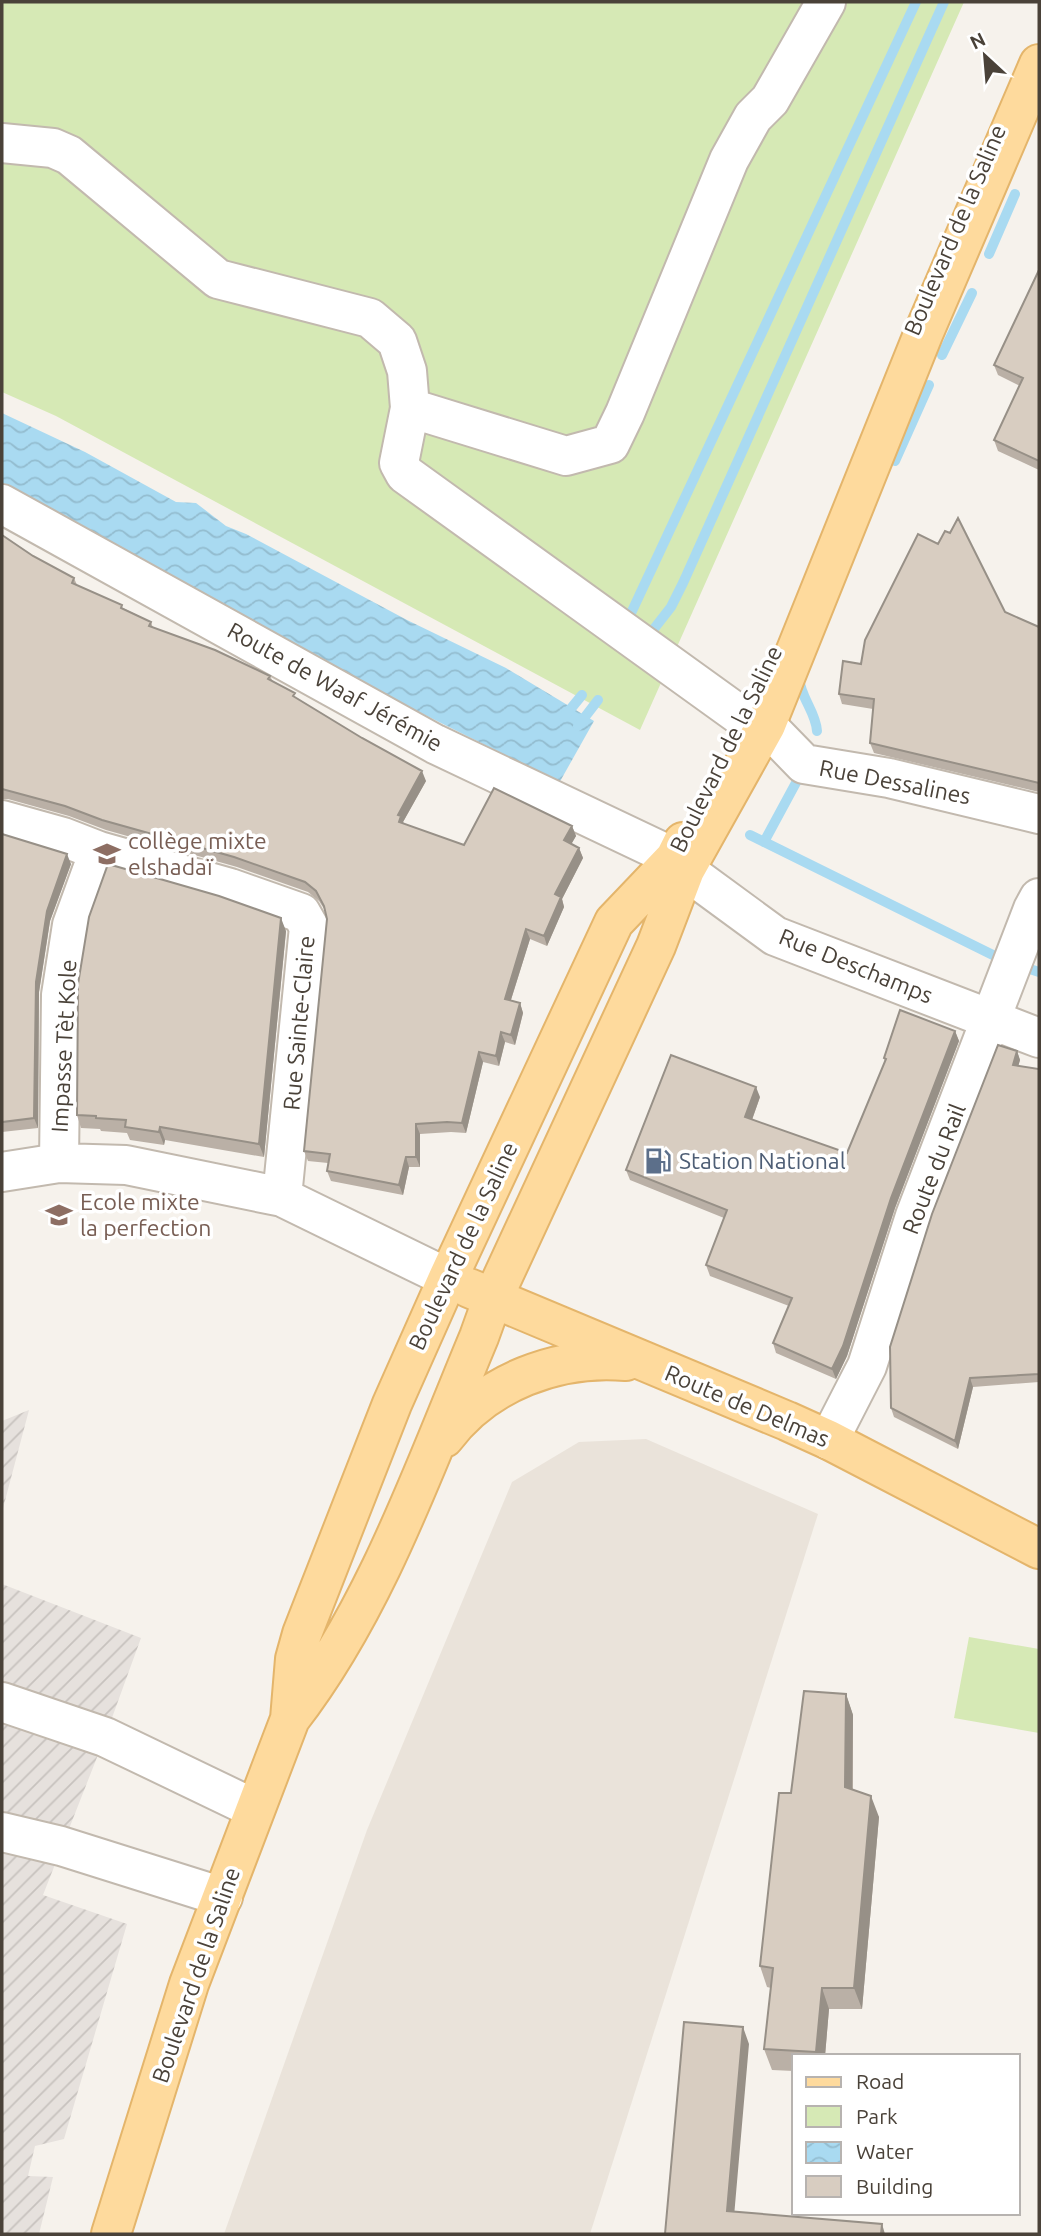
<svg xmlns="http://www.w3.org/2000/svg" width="1041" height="2236" font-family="Ubuntu,sans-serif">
  <defs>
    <pattern id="industrial-furrows" width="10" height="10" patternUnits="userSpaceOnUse" patternTransform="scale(1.75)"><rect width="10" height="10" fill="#e6e1dd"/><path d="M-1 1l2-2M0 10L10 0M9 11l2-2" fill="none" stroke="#c7c2be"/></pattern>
    <pattern id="water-waves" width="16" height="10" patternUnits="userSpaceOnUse" patternTransform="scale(1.75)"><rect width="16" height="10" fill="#a9daf1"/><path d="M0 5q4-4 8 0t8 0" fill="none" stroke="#93bccf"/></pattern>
  </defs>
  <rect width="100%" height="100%" fill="#f6f2ec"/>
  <path fill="#eae3da" d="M646 1439 818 1514 590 2234H224L367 1830 512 1482 579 1442Z"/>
  <path fill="url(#industrial-furrows)" d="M29 1410 2 1512V1421Z
    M2 1584 141 1638 105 1737 43 1895 127 1924 64 2139 35 2146 28 2176 53 2177 39 2234H2Z"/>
  <path fill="#d6e9b5" d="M2 2H964L640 730 56 416 2 392Z
    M969 1637 1039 1649V1733L954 1718Z"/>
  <path fill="url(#water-waves)" d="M2 413 85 452 176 502 196 503 226 526 246 534 407 620 506 668 594 721 558 785 547 776 395 700 2 491Z"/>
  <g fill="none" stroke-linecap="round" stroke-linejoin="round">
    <path stroke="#a9daf1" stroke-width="10" d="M989 254 1015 194
      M942 355 972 293
      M895 461 929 385
      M626 624 916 2
      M646 639 671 607 683 583 944 2
      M799 677C800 697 816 712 817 731
      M564 717 582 695
      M578 726 598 700
      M750 835 1005 961 1039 972
      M764 842 798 779"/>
    <g stroke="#c2b9ae" stroke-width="42">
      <path id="minor" d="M2 143 53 148 69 155 218 279 370 318 397 341 407 371 410 408 566 456 610 444 625 413 729 160 753 117 770 100 826 2
        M410 408 399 463 405 474 745 719
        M2 504 435 744 675 858 685 870 775 936 1039 1038
        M766 725 804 764 889 778 1039 814
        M2 820 63 837 99 851 230 888 301 913 309 927 282 1197
        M59 1163 61 995 72 925 99 851
        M2 1172 59 1163 126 1165 282 1197 448 1278
        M829 1440 867 1366 915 1216 1033 909 1039 898
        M2 1702 105 1737 255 1809
        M2 1832 61 1846 223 1897"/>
    </g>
    <g stroke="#e4b56b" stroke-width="42">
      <path id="major" d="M469 1288 787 1421 829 1440 1039 1549
        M444 1438C486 1382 558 1355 626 1361
        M290 1719 295 1659 302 1634 392 1404 448 1278 614 922 675 858 683 842
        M111 2234 189 1984 290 1719C376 1608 425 1466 479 1337L493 1298 656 946 685 870 766 725 924 332 1039 64"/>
    </g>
    <use href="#minor" stroke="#fff" stroke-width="38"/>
    <use href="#major" stroke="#feda9d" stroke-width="38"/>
  </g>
  <path fill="#bab0a6" d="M1039 270V470L998 451 994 440 1020 386 998 375 994 365Z
    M2 535 33 556 74 578 77 585 151 622 153 628 270 676 272 680 297 699 426 781 403 822 404 824 464 845 572 826 576 836 571 844 579 848 583 858 562 899 564 907 547 946 530 939 511 1000 520 1003 523 1013 515 1045 505 1042 499 1066 483 1062 466 1133 451 1132 420 1134V1167H409L403 1195 331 1181 327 1171 328 1163 308 1161 304 1151 327 919 326 912 319 901 308 892 237 867 106 830 69 816 8 799H2Z
    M1005 612 1039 627V792L874 753 870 743 873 709 842 704 839 694 861 664Z
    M2 834 71 864 50 921 39 992 38 1128 2 1132Z
    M286 931 264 1157 165 1140 164 1145 130 1140 127 1133 101 1131 100 1129 81 1128 77 1115Z
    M955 1031 959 1041 895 1208 847 1356 836 1379 776 1353 773 1343 789 1306 710 1276 706 1265 724 1218 630 1180 626 1170 760 1097 752 1120 847 1153 885 1062 884 1058Z
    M1017 1051 1020 1060 1018 1066 1039 1069V1382L973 1387 958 1449 894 1417 891 1408Z
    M846 1694 853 1715V1790L879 1817 862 2009H829L825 2056H794V2071L772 2070 764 2049 771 1988 767 1987 760 1966 791 1793Z"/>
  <path fill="#979087" d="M422 771 426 781 403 822 405 826 399 822 398 815Z
    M572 826 576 836 568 850 564 840Z
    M579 848 583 858 562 899 564 907 547 946 544 936 555 894Z
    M67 854 71 864 50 921 39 992 38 1128 34 1118 36 982 47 911Z
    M281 918 286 931 264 1157 259 1144Z
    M526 929 530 939 508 1009 505 999Z
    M520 1003 523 1013 515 1045 511 1035Z
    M955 1031 959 1041 895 1208 847 1356 836 1379 832 1369 891 1198Z
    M501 1032 505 1042 499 1066 496 1056Z
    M1017 1051 1020 1060 1016 1074 1013 1065Z
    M479 1052 483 1062 466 1133 462 1123Z
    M756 1087 760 1097 749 1128 745 1117Z
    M416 1124 420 1134V1167L416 1157Z
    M160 1127 165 1140 164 1145 159 1132Z
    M406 1157 409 1167 403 1195 399 1185Z
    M970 1378 973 1387 958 1449 955 1441Z
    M846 1694 853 1715 852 1807 845 1787Z
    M871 1796 879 1817 862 2009 854 1988Z
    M822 1988 829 2009 825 2056H817L816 2052Z
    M743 2027 749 2044 733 2228 727 2211Z
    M882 2224 885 2234H881Z"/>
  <path fill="#d8cdc1" stroke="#979087" stroke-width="2" d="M1039 270V461L994 440 1023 378 994 365Z
    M958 518 1005 612 1039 627V783L870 743 874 699 839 694 843 661 861 664 865 640 918 534 938 544 945 531 950 533Z
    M2 535 33 556 74 578 72 583 122 605 121 608 151 622 149 626 215 650 270 676 268 679 295 693 293 696 362 738 422 771 398 815 401 816 399 822 464 845 494 788 572 826 564 840 579 848 555 894 561 897 544 936 526 929 505 999 520 1003 511 1035 501 1032 496 1056 479 1052 462 1123 447 1122 416 1124V1157H406L399 1185 327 1171 330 1154 304 1151 327 919 324 906 316 891 305 882 234 857 102 820 65 806 2 789Z
    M2 834 67 854 47 911 36 982 34 1118 2 1122Z
    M108 864 219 896 281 918 259 1144 160 1127 159 1132 125 1127 126 1120 96 1118V1116L77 1115 78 984 89 917Z
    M900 1010 955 1031 891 1198 843 1346 832 1369 773 1343 792 1298 706 1265 727 1210 626 1170 671 1055 756 1087 745 1117 847 1153 886 1059 884 1058Z
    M998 1045 1017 1051 1013 1065 1039 1069V1374L970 1378 955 1441 891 1408 890 1347 932 1214Z
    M804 1691 846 1694 845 1787 871 1796 854 1988H822L816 2052 764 2049 773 1968 760 1966 779 1793H791Z
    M684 2022 743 2027 727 2211 882 2224 881 2234H665Z"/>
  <defs>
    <g id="school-bare" transform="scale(2.1)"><path d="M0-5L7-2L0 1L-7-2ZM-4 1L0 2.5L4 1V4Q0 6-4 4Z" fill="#8d6e63" stroke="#fff" stroke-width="2.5" paint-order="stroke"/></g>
    <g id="fuel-bare" transform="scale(2.1)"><path d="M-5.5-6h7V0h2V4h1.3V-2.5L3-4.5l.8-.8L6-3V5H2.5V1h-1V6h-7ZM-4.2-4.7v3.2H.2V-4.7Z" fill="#5c6f8a" stroke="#fff" stroke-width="2.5" paint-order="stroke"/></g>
  </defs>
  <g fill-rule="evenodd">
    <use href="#school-bare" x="107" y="854"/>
    <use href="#fuel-bare" x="658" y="1161"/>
    <use href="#school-bare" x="59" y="1215"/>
  </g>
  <g text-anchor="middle" stroke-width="7" stroke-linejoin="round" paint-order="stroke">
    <g font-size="23" fill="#4a4239" stroke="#fff">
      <text transform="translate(955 230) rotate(-67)" y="8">Boulevard de la Saline</text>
      <text transform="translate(335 687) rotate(29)" y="8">Route de Waaf Jérémie</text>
      <text transform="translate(726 749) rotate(-64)" y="8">Boulevard de la Saline</text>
      <text transform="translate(895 782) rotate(11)" y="8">Rue Dessalines</text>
      <text transform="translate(856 966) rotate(22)" y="8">Rue Deschamps</text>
      <text transform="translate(299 1023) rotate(-85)" y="8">Rue Sainte-Claire</text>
      <text transform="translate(64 1046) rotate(-87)" y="8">Impasse Tèt Kole</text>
      <text transform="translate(934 1169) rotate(-69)" y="8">Route du Rail</text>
      <text transform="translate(463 1246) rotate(-65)" y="8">Boulevard de la Saline</text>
      <text transform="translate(747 1406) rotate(23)" y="8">Route de Delmas</text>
      <text transform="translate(196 1975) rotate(-71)" y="8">Boulevard de la Saline</text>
    </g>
    <g font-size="23" fill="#785e54" stroke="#fff" text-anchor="start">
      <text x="128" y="849">collège mixte<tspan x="128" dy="26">elshadaï</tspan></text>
      <text x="80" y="1210">Ecole mixte<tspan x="80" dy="26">la perfection</tspan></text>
    </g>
    <g font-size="23" fill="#4e5e75" stroke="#fff" text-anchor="start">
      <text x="679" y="1169">Station National</text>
    </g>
  </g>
  <rect width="1041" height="2236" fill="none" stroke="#4a4239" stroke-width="7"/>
  <rect x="792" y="2054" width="228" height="161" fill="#ffffff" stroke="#b7b3b0" stroke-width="2"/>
  <rect x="806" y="2077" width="35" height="10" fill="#feda9d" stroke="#b7b3b0" stroke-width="2"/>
  <text x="856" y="2089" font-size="21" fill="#4a4239">Road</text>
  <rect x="806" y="2106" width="35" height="21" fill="#d6e9b5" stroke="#b7b3b0" stroke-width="2"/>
  <text x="856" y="2124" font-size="21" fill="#4a4239">Park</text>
  <rect x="806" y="2142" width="35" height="21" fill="url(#water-waves)" stroke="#b7b3b0" stroke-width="2"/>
  <text x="856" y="2159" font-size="21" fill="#4a4239">Water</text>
  <rect x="806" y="2176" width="35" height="21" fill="#d8cdc1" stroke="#b7b3b0" stroke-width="2"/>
  <text x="856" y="2194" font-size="21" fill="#4a4239">Building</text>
  <g transform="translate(985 56) rotate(334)" stroke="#ffffff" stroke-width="5" paint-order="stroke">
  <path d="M0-5L12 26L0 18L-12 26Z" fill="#4a4239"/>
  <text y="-10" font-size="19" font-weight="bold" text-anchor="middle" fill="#4a4239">N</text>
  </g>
</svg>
